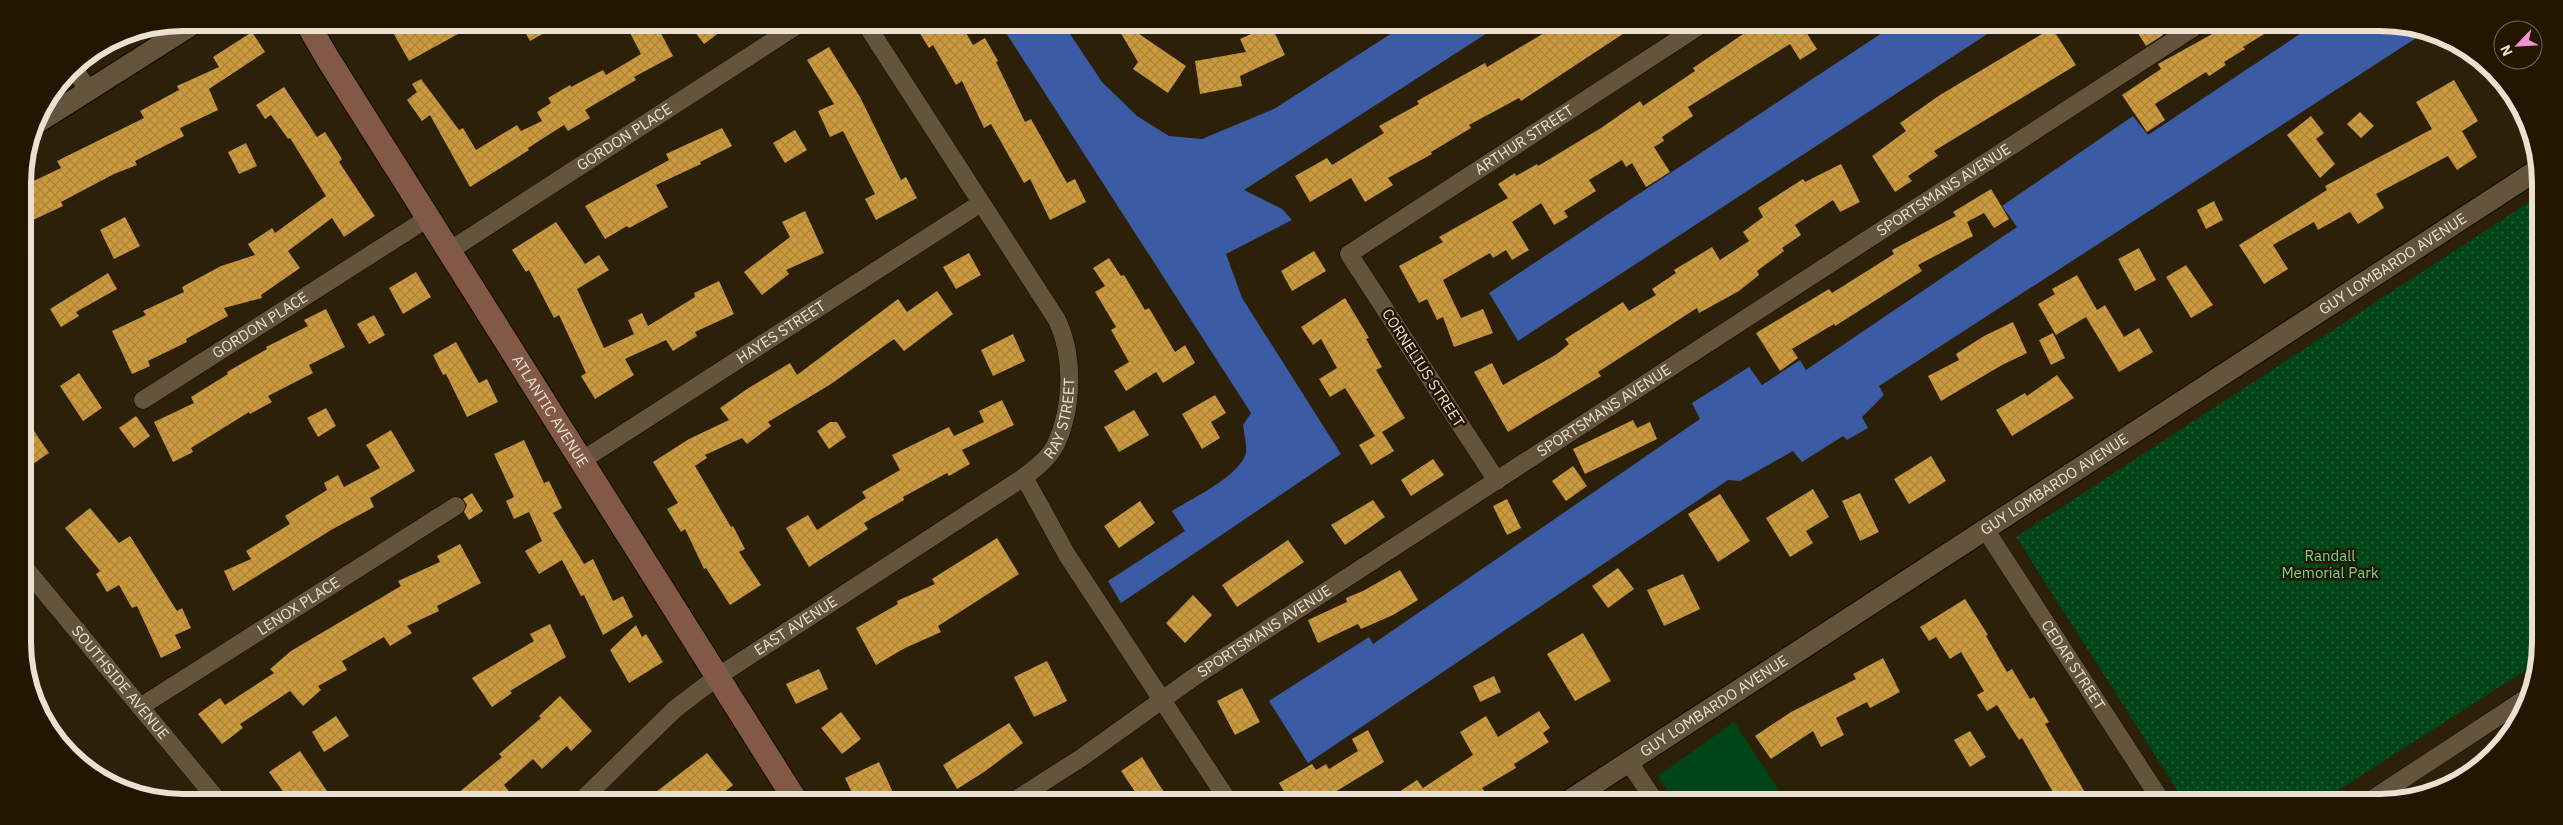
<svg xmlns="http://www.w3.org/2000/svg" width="2563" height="825" font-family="'IBM Plex Sans',sans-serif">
  <defs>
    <pattern id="park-dots" width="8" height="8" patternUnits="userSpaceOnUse" patternTransform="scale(1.25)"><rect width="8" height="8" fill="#004518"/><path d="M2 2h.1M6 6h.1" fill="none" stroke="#256039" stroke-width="1.8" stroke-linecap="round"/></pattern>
    <pattern id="building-cross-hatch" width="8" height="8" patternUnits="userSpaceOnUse" patternTransform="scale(1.25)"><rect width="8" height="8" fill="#cc9a3c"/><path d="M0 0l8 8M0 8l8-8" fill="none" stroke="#aa843d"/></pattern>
  </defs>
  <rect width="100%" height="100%" fill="#2d2008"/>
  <path fill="#004518" d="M1734 722 1786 801H1674L1658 776Z"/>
  <path fill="url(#park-dots)" d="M2537 197 2535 664 2320 802H2185L2016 537Z"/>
  <path fill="#3c5ba5" d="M1001 25H1064L1102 82 1137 116 1169 136 1202 139 1274 109 1403 26H1498L1244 190 1282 209 1292 220 1226 254 1242 298 1341 454 1121 603 1108 581 1185 531 1172 511C1191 499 1240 476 1246 453 1247 445 1244 433 1243 425L1251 413Z
    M1891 27H1998L1518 341 1489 293Z
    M2309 28H2421L2427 31 1879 386 1884 395 1862 417 1868 428 1847 440 1843 436 1802 462 1793 451 1740 481 1728 480 1308 763 1269 701 1369 637 1373 644 1700 419 1692 403 1749 367 1762 385 1800 360 1806 370 2017 227 2002 206 2133 116 2148 135Z"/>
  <path fill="url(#building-cross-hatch)" d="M402 23H478L409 61 391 29Z
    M520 23H562L530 41Z
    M643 24H656L673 56 634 77 636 80 585 110 590 118 568 131 564 125 528 148 529 150 470 187 430 115 422 121 407 100 417 92 412 84 421 79 459 130 463 128 476 150 517 125 521 131 542 121 537 112 551 103 548 98 570 85 571 87 603 70 606 75 641 54 629 31Z
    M689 24H731L704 44Z
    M914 24H961L973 45 985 38 998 61 996 62 1025 122 1031 119 1067 183 1075 179 1086 202 1050 220 1030 179 1024 183 991 124 984 128 962 81 956 85 933 45 929 48Z
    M1116 25H1126L1186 66 1168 93 1133 69 1138 62Z
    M1271 25 1285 55 1240 76 1242 86 1200 94 1195 61 1246 52 1240 39Z
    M1556 26H1635L1521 101 1519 98 1469 125 1471 128 1431 152 1432 154 1388 178 1393 185 1365 202 1351 178 1310 202 1295 176 1327 158 1332 165 1384 133 1379 126 1419 104 1417 101 1485 63 1487 67Z
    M1755 26 1815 27 1806 32 1817 49 1800 60 1790 44 1688 107 1693 116 1662 137 1664 141 1654 147 1670 172 1646 187 1632 163 1626 167 1622 160 1589 180 1596 191 1564 211 1568 217 1554 225 1541 203 1512 222 1529 250 1512 260 1506 250 1493 258 1490 253 1443 280 1461 318 1483 309 1493 333 1454 347 1443 317 1437 320 1427 299 1419 303 1399 266 1443 242 1439 237 1508 198 1498 184 1515 173 1516 176 1537 164 1538 166 1601 128 1640 101 1643 106 1695 71 1693 68Z
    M2134 27H2159L2163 35 2146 46Z
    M2052 28 2076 65 1934 151 1938 156 1908 176 1912 181 1895 192 1872 156 1906 131 1900 123 1940 95Z
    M2223 28H2274L2243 47 2245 49 2224 62 2226 65 2209 76 2206 72 2155 104 2165 120 2147 132 2122 95 2161 69 2158 64Z
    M252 32 265 52 209 89 218 110 180 128 184 136 135 161 137 165 114 174 61 202 63 206 33 220 23 197V186L61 168 57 161 144 118 140 111 179 90 177 86 219 67 213 57Z
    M829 47 860 97 901 180 906 177 917 198 876 220 865 199 875 194 843 131 830 137 818 111 834 104 807 60Z
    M2454 80 2478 121 2462 131 2477 157 2457 170 2448 156 2376 194 2384 208 2358 224 2350 212 2318 230 2314 222 2273 245 2288 269 2264 284 2239 245 2327 190 2325 186 2432 129 2416 102Z
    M284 87 317 137 325 132 342 159 339 162 375 216 344 237 332 218 288 251 300 268 261 295 262 298 224 308 228 316 186 339 187 342 148 361 150 366 132 374 112 331 146 315 143 311 184 292 182 287 221 266 255 255 248 244 272 228 275 233 326 196 290 138 288 139 271 115 265 119 256 105Z
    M2360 112 2374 126 2361 138 2347 124Z
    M2311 116 2324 133 2316 139 2335 164 2320 178 2287 135Z
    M722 128 732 146 700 162 701 164 656 185 668 207 629 228 627 226 605 239 585 206 669 160 666 154Z
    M795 130 807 150 785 163 773 143Z
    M246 143 257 166 239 174 228 152Z
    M1841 164 1860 202 1840 212 1833 200 1795 225 1801 235 1782 248 1784 251 1757 271 1759 275 1739 291 1699 313 1697 308 1598 372 1601 376 1508 432 1474 372 1492 363 1503 385 1557 354 1569 344 1565 339 1623 302 1629 311 1656 295 1652 289 1676 273 1674 270 1712 247 1720 260 1749 241 1743 232 1763 217 1758 208 1803 179 1805 182Z
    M1991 189 2009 219 1994 228 1984 213 1967 222 1973 236 1918 265 1922 271 1835 326 1834 324 1792 349 1798 358 1780 371 1756 333 1829 289 1832 293 1894 254 1892 250 1956 216 1953 212Z
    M2214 201 2223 220 2206 229 2197 210Z
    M805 211 824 253 786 270 789 274 762 295 744 272 790 237 782 222Z
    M125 217 140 246 114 259 100 230Z
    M556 222 585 264 599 255 609 270 577 289 604 348 634 334 628 320 642 313 648 326 695 297 694 293 719 281 734 314 695 332 697 336 673 351 666 340 625 359 634 375 595 399 581 376 586 373 559 315 554 318 529 270 526 272 512 250Z
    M2139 248 2156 280 2135 291 2118 259Z
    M1314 251 1326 271 1292 291 1281 271Z
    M969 253 981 275 956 289 943 267Z
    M1109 258 1121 276 1124 275 1145 310 1149 308 1175 352 1185 345 1195 363 1163 383 1156 372 1126 391 1114 371 1129 362 1111 330 1116 327 1095 292 1105 286 1093 268Z
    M2186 265 2213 305 2191 318 2166 277Z
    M416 272 431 297 403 314 389 288Z
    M108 273 117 289 76 312 79 316 61 327 50 309Z
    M2077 275 2097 310 2105 305 2124 337 2139 328 2153 352 2119 372 2086 317 2056 335 2038 304 2055 294 2052 289Z
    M937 291 953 314 904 351 894 339 831 384 768 422 771 426 747 444 742 438 705 455 707 458 695 466 731 527 733 526 745 549 739 552 761 585 730 605 706 568 704 569 685 529 681 532 667 509 678 503 653 462 689 439 729 420 720 408 747 389 790 363 797 375 898 299 907 312Z
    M1345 298 1369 338 1366 339 1382 367 1376 370 1405 418 1382 432 1394 451 1371 465 1359 445 1375 436 1345 388 1330 397 1319 379 1337 368 1321 339 1313 345 1301 327Z
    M326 309 345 347 309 365 313 373 268 396 272 402 250 414 249 412 191 448 193 452 173 462 154 422 194 403 191 397 228 374 227 372 267 349 266 347 308 326 304 320Z
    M374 315 385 335 369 344 357 324Z
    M2013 322 2027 353 2002 365 1941 401 1928 376 1959 360 1956 354 1984 336Z
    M2053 333 2065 358 2051 365 2039 340Z
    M1013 334 1025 361 993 376 981 350Z
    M456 342 479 383 487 379 498 402 467 417 446 374 443 375 433 355Z
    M79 373 102 408 83 421 60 386Z
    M2057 375 2074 398 2012 436 1996 410 2025 393 2027 396Z
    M1215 395 1226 413 1211 422 1220 438 1202 449 1182 414Z
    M1002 400 1014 425 962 450 970 464 949 476 947 473 903 497 904 500 864 523 868 529 809 567 786 528 808 515 817 530 866 498 862 492 900 470 892 455 949 427 954 436 984 422 979 411Z
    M326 408 336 426 318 437 307 418Z
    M1134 410 1149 435 1119 452 1104 427Z
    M136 416 150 436 134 448 119 428Z
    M1633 420 1637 428 1650 422 1657 439 1585 474 1573 449Z
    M830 422H837L846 437 829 449 817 431Z
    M391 430 415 471 370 498 374 507 331 530 233 591 224 571 251 559 246 551 290 524 285 516 327 490 324 483 338 475 344 487 380 468 366 445Z
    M34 431 49 453 24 470V437Z
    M524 440 544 483 549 481 562 508 553 513 584 564 593 559 613 601 623 596 633 617 603 635 584 595 581 596 562 560 539 574 525 551 542 541 529 512 514 519 506 501 514 497 494 454Z
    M1931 456 1946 481 1909 504 1894 479Z
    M1433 459 1444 475 1411 496 1401 480Z
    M1573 466 1587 486 1566 501 1552 481Z
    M1813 489 1829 517 1806 531 1813 543 1790 557 1766 518Z
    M472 493 483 511 469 520 464 512 467 505 463 499Z
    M1860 493 1879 532 1860 541 1842 501Z
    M1720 494 1750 541 1718 562 1688 514Z
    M1507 499 1521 528 1507 535 1493 506Z
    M1373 500 1385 517 1345 545 1331 525Z
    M1140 501 1155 523 1119 548 1104 526Z
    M90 508 119 543 130 536 177 611 182 608 191 628 175 635 181 648 161 658 137 606 132 608 119 585 107 592 96 574 100 571 65 528Z
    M997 538 1019 574 938 626 941 632 905 648 876 665 856 628 898 604 897 601 935 584 932 579Z
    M1288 540 1304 562 1237 607 1222 585Z
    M460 544 481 583 437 606 439 611 407 626 412 633 390 646 384 637 342 661 347 670 318 686 321 690 303 706 290 691 240 724 243 728 222 744 198 714 220 698 225 705 274 673 270 669 291 651 401 586 398 581 440 562 437 556Z
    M1618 568 1634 589 1608 608 1592 586Z
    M1400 570 1418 600 1393 615 1361 629 1358 624 1318 643 1308 620 1347 602 1346 598 1363 591Z
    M1683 574 1700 609 1664 626 1647 590Z
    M1193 595 1212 615 1185 643 1166 623Z
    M1965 599 1988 635 1986 636 2007 672 2012 669 2030 699 2034 697 2049 722 2045 724 2090 801H2058L2022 738 2019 740 1997 705 1987 711 1977 695 1984 691 1961 652 1950 659 1936 637 1929 641 1920 627Z
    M550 624 566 657 510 691 512 693 492 707 472 678 534 641 530 634Z
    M636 625 642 637 646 634 663 662 629 683 610 650Z
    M1583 633 1611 681 1575 701 1547 654Z
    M1883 658 1900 692 1870 708 1867 702 1836 718 1844 735 1821 747 1813 731 1771 759 1755 736 1791 712 1856 679 1853 674Z
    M1047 661 1067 701 1034 717 1014 677Z
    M819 669 828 689 796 704 786 684Z
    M1494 676 1501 692 1480 702 1473 686Z
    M1242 688 1260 722 1235 735 1217 701Z
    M560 696 592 731 571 751 567 746 542 769 533 759 504 785 514 798H452L502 757 499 754 541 718 539 716Z
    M1539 711 1550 728 1543 733 1549 742 1514 764 1516 768 1482 788 1485 792 1473 800H1387L1417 780 1423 788 1473 755 1460 732 1486 716 1498 737Z
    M841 712 861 739 842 754 821 728Z
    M336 716 349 736 324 752 312 732Z
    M1009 723 1023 743 984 772 957 789 943 765Z
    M1368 730 1384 762 1322 800H1289L1279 783 1312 764 1316 770 1326 764 1329 769 1358 751 1352 739Z
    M1970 731 1986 757 1970 767 1954 740Z
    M300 751 331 797H287L269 772Z
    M707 753 733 785 717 798H648Z
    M1142 757 1158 783 1169 799H1140L1121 771Z
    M879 762 896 799H855L845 778Z"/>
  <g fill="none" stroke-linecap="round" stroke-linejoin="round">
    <g stroke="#150900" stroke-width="19">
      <g id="minor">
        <path d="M73 67 88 90"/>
        <path id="s1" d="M449 251 799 24"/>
        <path id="s2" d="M143 400 428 218"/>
        <path id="s3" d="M581 461 981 203"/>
        <path d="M1024 477 1067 555 1227 799"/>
        <path id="s4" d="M1497 481 1349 254 1699 26"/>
        <path id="s5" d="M1985 529 2162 802"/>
        <path id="s6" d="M25 568 215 797"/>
        <path id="s7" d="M140 707 456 506"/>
        <path d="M1629 762 1654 800"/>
        <path id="s8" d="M584 798 675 709 717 677 1024 477C1036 468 1049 458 1056 444 1073 407 1074 356 1057 320L866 24"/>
        <path id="s9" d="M1017 799 1081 758 1194 677 2193 28"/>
        <path d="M2368 802 2528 697"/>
      </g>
    </g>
    <g stroke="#150900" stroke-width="23">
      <g id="tertiary">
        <path d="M34 125 195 23"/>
        <path id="s10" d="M1570 800 2537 170"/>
      </g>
    </g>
    <g stroke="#150900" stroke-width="26">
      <g id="secondary">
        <path id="s11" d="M307 23 328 59 794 798"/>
      </g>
    </g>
    <use href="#minor" stroke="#63543b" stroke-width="18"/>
    <use href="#tertiary" stroke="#63543b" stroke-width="21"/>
    <use href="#secondary" stroke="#825846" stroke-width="24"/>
  </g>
  <g text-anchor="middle" stroke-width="5" stroke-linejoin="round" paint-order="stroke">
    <g font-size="15" fill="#eae1d3" stroke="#231601">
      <text dy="5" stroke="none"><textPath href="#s1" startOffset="209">GORDON PLACE</textPath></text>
      <text dy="5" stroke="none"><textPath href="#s4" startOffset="480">ARTHUR STREET</textPath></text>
      <text dy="5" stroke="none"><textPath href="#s9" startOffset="1109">SPORTSMANS AVENUE</textPath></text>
      <text dy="5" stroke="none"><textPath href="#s10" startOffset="982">GUY LOMBARDO AVENUE</textPath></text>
      <text dy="5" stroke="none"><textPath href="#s2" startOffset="139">GORDON PLACE</textPath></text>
      <text dy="5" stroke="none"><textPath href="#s3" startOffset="238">HAYES STREET</textPath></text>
      <text transform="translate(1423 368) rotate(57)" y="5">CORNELIUS STREET</text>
      <text dy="5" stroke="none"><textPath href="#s11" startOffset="458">ATLANTIC AVENUE</textPath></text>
      <text dy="5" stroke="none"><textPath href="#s9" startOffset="704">SPORTSMANS AVENUE</textPath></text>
      <text dy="5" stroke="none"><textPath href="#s8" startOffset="619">RAY STREET</textPath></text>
      <text dy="5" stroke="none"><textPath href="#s10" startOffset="578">GUY LOMBARDO AVENUE</textPath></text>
      <text dy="5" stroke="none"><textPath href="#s7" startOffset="188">LENOX PLACE</textPath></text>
      <text dy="5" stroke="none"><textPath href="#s8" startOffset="274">EAST AVENUE</textPath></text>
      <text dy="5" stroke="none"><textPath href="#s9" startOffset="299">SPORTSMANS AVENUE</textPath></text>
      <text dy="5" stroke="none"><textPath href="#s5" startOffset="162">CEDAR STREET</textPath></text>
      <text dy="5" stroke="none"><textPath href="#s6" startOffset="149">SOUTHSIDE AVENUE</textPath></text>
      <text dy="5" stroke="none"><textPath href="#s10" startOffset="172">GUY LOMBARDO AVENUE</textPath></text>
    </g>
    <g font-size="15" fill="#71da86" stroke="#231601">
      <text x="2330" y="561">Randall<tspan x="2330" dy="17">Memorial Park</tspan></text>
    </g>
  </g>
  <path d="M0 0H2563V825H0ZM183 31H2380A152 152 0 0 1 2532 183V642A152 152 0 0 1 2380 794H183A152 152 0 0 1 31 642V183A152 152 0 0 1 183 31Z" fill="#231601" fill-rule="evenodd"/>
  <path fill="none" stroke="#eae1d3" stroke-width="6" d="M183 31H2380A152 152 0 0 1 2532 183V642A152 152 0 0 1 2380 794H183A152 152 0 0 1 31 642V183A152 152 0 0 1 183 31Z"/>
  <g transform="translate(2518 45) rotate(245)"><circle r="24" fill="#231601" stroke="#736755"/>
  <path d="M0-4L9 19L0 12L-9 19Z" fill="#f590d1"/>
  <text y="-8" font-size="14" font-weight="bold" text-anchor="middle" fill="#eae1d3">N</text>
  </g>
</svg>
